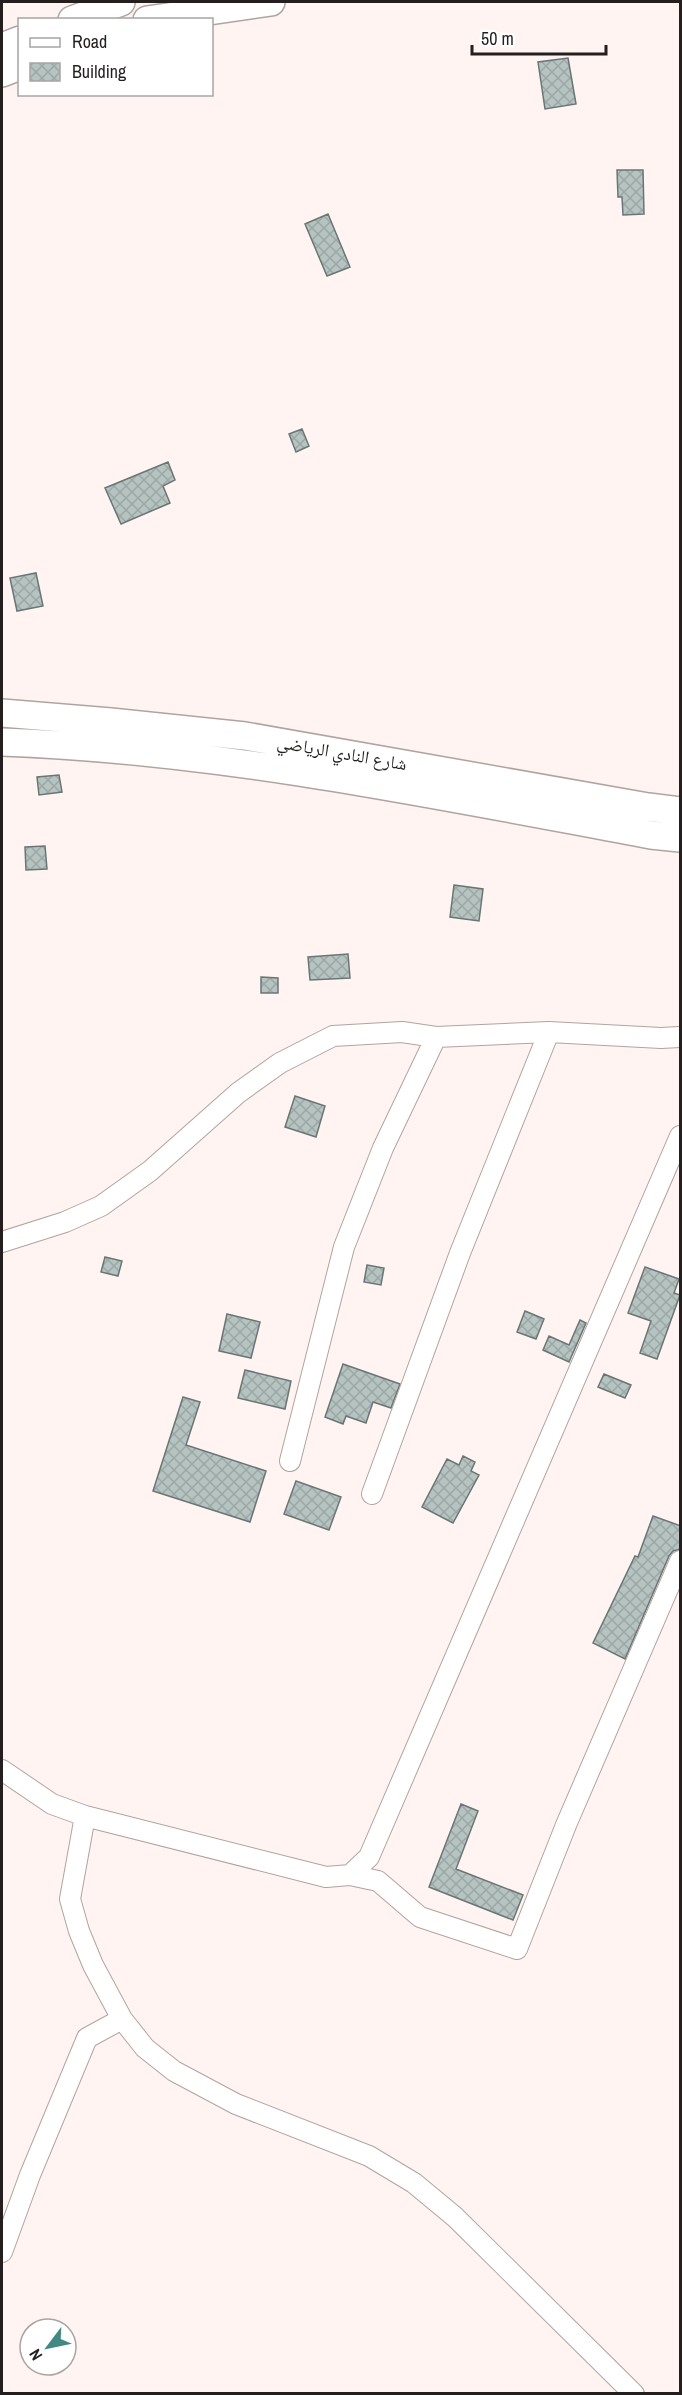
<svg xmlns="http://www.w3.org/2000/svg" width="682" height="2395" font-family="'Archivo Narrow','Noto Naskh Arabic',sans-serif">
  <defs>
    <pattern id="building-cross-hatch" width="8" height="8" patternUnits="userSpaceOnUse" patternTransform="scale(1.5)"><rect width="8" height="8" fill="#b5c3c1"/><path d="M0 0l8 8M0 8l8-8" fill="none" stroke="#9ca7a5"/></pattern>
  </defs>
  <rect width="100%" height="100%" fill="#fff4f1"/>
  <path fill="url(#building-cross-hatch)" stroke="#697675" stroke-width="1.5" d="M568 58 576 104 545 109 538 62Z
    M617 170H643L644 214 623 215 622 197H618Z
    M328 214 350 267 327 276 305 224Z
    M302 429 309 446 296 452 289 434Z
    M168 462 175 480 163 486 170 503 121 524 105 488Z
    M36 573 43 606 17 611 10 578Z
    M59 775 62 792 39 795 37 777Z
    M45 846 47 869 26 870 25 847Z
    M454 885 483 889 479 921 450 917Z
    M348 954 350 978 310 980 308 957Z
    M261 977 278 978V993H261Z
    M295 1096 325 1106 316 1137 285 1127Z
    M105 1257 122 1261 118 1276 101 1272Z
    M367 1265 384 1268 381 1285 364 1282Z
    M645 1267 679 1279 674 1293 680 1295 657 1359 640 1353 651 1321 628 1313Z
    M525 1311 544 1319 536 1339 517 1332Z
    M227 1314 260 1322 251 1358 219 1351Z
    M580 1320 586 1323 569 1362 543 1350 549 1336 569 1345Z
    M343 1364 400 1384 391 1408 373 1402 366 1423 346 1416 343 1424 325 1417Z
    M245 1370 291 1381 285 1409 238 1398Z
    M604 1374 631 1385 625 1398 598 1387Z
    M183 1397 200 1402 186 1445 266 1471 250 1522 153 1491Z
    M463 1456 475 1462 471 1471 479 1475 453 1523 422 1507 447 1459 459 1465Z
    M296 1481 341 1497 329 1530 284 1514Z
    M653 1516 681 1526V1549L673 1551 669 1556 625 1659 593 1643 635 1556 638 1557Z
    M461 1804 478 1811 456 1869 523 1895 513 1920 429 1887Z"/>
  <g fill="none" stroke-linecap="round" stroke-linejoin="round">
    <g stroke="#b0a4a0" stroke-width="22">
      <path id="minor" d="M2 1242 65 1222 101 1206 150 1171 238 1093 280 1063 333 1036 402 1032 436 1037 549 1032 661 1038 680 1037
        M290 1461 344 1247 383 1148 436 1037
        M372 1494 460 1253 549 1032
        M2 1770 52 1804 85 1816 326 1877 350 1875 369 1857 680 1136
        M85 1816 70 1899 79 1931 93 1965 122 2019 145 2048 174 2071 236 2104 369 2156 414 2183 455 2217 634 2394
        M350 1875 378 1881 420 1917 517 1949 566 1825 680 1561
        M2 2252 30 2175 87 2038 122 2019"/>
    </g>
    <g stroke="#b0a4a0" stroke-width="30">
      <path id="secondary" d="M72 20 121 2
        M147 20 271 2
        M2 47 20 40
        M2 73 20 66
        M2 713 111 722 245 736 648 807 680 811
        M2 742C221 750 436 795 651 835L680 838"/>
    </g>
    <use href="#minor" stroke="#fff" stroke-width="20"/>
    <use href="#secondary" stroke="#fff" stroke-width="27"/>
  </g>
  <g text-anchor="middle" stroke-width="4.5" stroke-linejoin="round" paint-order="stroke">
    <g font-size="18" fill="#241f1e" stroke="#fff">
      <text transform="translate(342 753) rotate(10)" y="6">شارع النادي الرياضي</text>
    </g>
  </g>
  <rect width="682" height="2395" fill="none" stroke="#241f1e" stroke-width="6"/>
  <rect x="18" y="18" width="195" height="78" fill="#ffffff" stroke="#a7a5a5" stroke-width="1.5"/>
  <rect x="30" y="38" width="30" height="9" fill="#ffffff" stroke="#a7a5a5" stroke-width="1.5"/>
  <text x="72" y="48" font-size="18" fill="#241f1e">Road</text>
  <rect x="30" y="63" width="30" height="18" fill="url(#building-cross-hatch)" stroke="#a7a5a5" stroke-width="1.5"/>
  <text x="72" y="78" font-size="18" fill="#241f1e">Building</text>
  <g transform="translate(48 2347) rotate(238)"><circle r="28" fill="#ffffff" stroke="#a7a5a5" stroke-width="1.5"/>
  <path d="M0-4.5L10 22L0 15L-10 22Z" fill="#428984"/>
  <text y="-9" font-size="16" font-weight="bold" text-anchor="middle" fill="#241f1e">N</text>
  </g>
  <path d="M472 45v9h134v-9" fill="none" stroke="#241f1e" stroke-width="3"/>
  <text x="481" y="45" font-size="18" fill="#241f1e" stroke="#ffffff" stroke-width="4.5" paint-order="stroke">50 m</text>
</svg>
